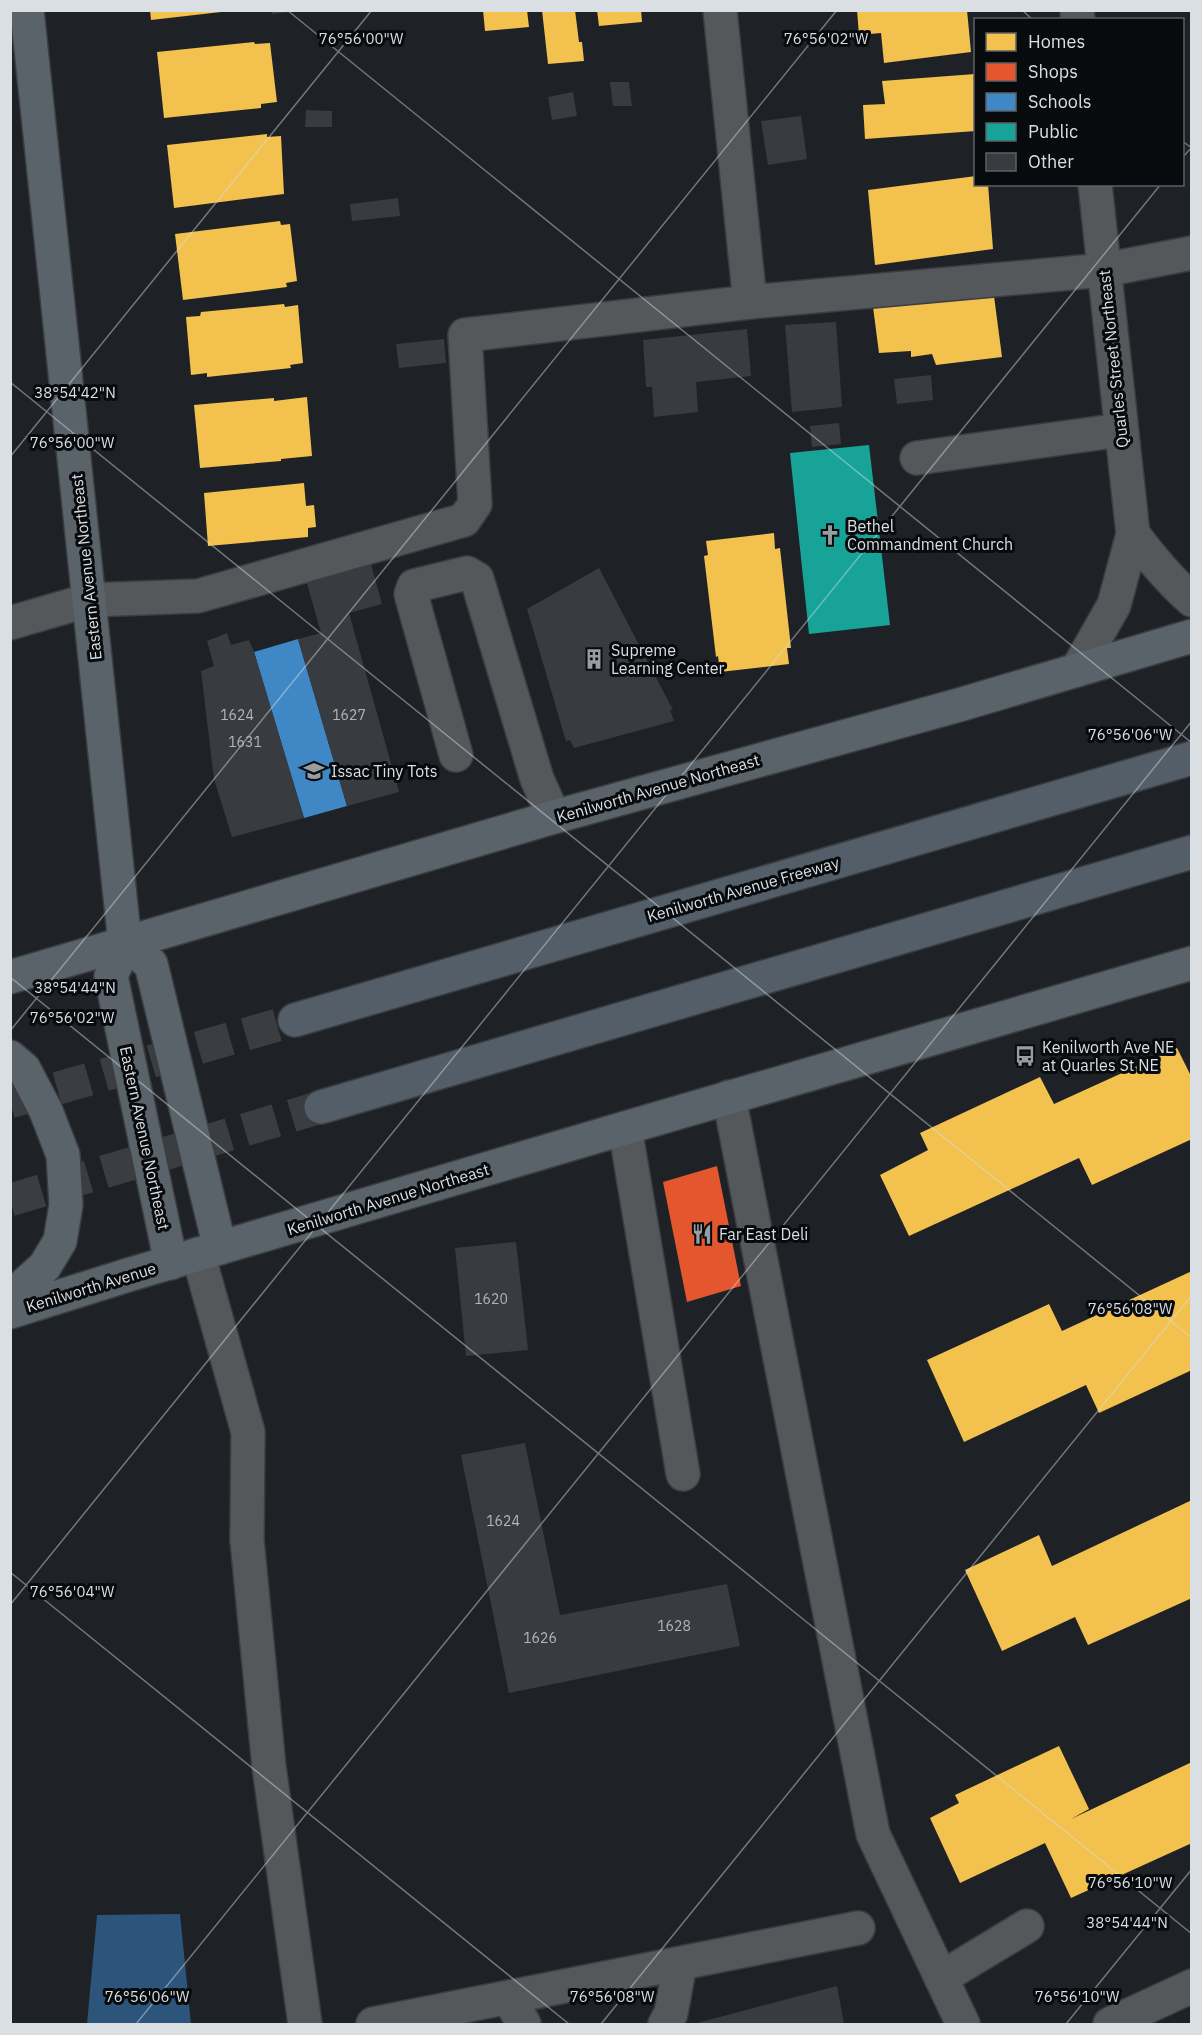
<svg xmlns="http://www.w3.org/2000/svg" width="1202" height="2035" font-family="'IBM Plex Sans',sans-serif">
  <rect width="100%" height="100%" fill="#1e2226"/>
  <path fill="#2d547b" d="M180 1914 191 2024H87L97 1915Z"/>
  <path fill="#f2c14e" d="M150 10H221V12L151 20Z
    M483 10H527L529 27 485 31Z
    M542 10H575L579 42H582L584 61 548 64Z
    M597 10H641L642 22 599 26Z
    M857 10H967L971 52 884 63 881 33 859 35Z
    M254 42 255 44 270 43 277 102 261 104V108L164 118 157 52Z
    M975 74 976 131 865 139 863 105 885 104 882 81Z
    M267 134V137L281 136 284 194 174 208 167 145Z
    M976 176V184H988L993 249 875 265 868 190Z
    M280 221 281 225 290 224 297 281 286 283 287 287 183 300 175 234Z
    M994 296 1002 357 936 365 932 354 911 357V351L879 353 873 307Z
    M284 304 285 307 298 305 303 363 290 365 291 368 207 377V373L191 375 186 317 200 316 201 312Z
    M307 397 312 456 281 459V461L200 468 194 405 274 398V401Z
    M304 483 306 506 314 505 316 527 308 528V537L208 546 204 493Z
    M774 533 775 549 780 548 791 648H787L789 664 720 672 718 656 716 657 704 556 708 555 706 541Z
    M1177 1048 1192 1078V1139L1092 1185 1079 1158 909 1236 880 1175 928 1150 920 1133 1040 1077 1054 1104Z
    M1192 1271V1370L1099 1413 1086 1385 964 1442 927 1360 1049 1304 1062 1331Z
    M1192 1500V1598L1088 1645 1075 1617 1002 1651 965 1570 1039 1535 1052 1566Z
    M1059 1746 1089 1809 1071 1819 1192 1762V1843L1071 1898 1045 1843 960 1883 930 1818 959 1803 955 1795Z"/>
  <path fill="#e4572e" d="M717 1166 741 1286 687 1302 663 1182Z"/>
  <path fill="#3f88c5" d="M298 639 347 806 304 818 254 652Z"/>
  <path fill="#17a398" d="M869 445 890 625 809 634 790 453Z"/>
  <path fill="#383b3f" d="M272 10H290V12L272 14Z
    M610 82H629L632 106H613Z
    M573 92 577 116 552 120 548 97Z
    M306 110 332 111V127H305Z
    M801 116 807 159 768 165 761 121Z
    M398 198 400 216 352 221 350 204Z
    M836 322 842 407 792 412 785 325Z
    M747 329 751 376 696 382 698 412 654 417 652 387H646L643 340Z
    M444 339 446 363 399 368 396 344Z
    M931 375 933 400 897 404 894 379Z
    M839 423 841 444 812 447 810 426Z
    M370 561 382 604 349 613 399 792 347 806 298 639 321 633 306 580Z
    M599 568 673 710H670L674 721 574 748 570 740 566 741 527 609Z
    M227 633 231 645 249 640 254 652 304 818 232 837 214 779 201 671 214 666 207 641Z
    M516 1242 528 1350 466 1356 455 1248Z
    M525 1443 560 1615 727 1584 740 1646 509 1693 461 1455Z
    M837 1986 844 2024H693Z"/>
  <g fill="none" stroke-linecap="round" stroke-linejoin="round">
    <path stroke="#3a3e42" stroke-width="33" stroke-dasharray="33 16" stroke-linecap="butt" d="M10 1102 295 1020
      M10 1200 321 1107"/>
    <g stroke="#3b3d41" stroke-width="36">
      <path id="minor" d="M1077 10 1078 20
        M750 302 1104 270 1192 253
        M917 458 1121 430
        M1133 534C1151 558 1169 580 1192 600
        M10 623 89 600 198 596 464 520 475 504 465 335 750 302 720 10
        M1077 670 1114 605 1133 534 1095 184
        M456 755 411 594 414 586 467 573 477 579 537 779 554 817
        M729 1097 873 1834 963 2024
        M625 1128 683 1474
        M198 1254 248 1432 247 1540 269 1767 305 2024
        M941 1978 1027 1926
        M508 1997 524 2024
        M373 2024 858 1928
        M665 2024 671 2013 680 1964
        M1110 2024 1192 1986"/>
    </g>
    <g stroke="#3b3d41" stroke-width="36">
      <path id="major" d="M27 10 125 944 111 976 171 1263
        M125 944 151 964 220 1248
        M10 977 554 817 959 705 1192 636
        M10 1057 24 1069 46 1111 63 1155 66 1205 60 1241 45 1266 10 1298
        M10 1312 128 1275 625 1128 1192 963"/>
    </g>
    <g stroke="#3b3d41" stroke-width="36">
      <path id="highway" d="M295 1020 1192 758
        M321 1107 1192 852"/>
    </g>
    <use href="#minor" stroke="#55585b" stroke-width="33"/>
    <use href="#major" stroke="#5a626a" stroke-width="33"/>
    <use href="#highway" stroke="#535e69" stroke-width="33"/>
  </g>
  <path fill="none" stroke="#dadfe4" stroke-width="1.5" stroke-opacity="0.45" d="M287 10 1192 743M1022 10 1033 20M1182 141 1192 148M1182 158 1192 147M10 382 1192 1338M10 457 372 10M10 977 1192 1934M10 1031 837 10M10 1572 569 2024M10 1605 1161 184M136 2024 1192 721M601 2024 1192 1295M1066 2024 1192 1869"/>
  <defs>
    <g id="church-bare" transform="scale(1.62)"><path d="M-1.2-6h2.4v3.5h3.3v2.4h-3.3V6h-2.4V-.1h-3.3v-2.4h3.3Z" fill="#989da2" stroke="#080b0e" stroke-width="2.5" paint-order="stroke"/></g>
    <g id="building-bare" transform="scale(1.62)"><path d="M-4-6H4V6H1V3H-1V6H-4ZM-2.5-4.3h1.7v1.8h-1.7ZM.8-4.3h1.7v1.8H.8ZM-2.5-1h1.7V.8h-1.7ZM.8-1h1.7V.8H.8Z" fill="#989da2" stroke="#080b0e" stroke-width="2.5" paint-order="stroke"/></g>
    <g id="school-bare" transform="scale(1.62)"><path d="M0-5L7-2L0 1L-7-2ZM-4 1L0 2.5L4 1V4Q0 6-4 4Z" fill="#989da2" stroke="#080b0e" stroke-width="2.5" paint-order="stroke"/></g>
    <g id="bus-bare" transform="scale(1.62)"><path d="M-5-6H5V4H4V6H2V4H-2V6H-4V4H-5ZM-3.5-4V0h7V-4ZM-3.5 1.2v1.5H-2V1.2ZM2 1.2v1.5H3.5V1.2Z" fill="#989da2" stroke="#080b0e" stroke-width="2.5" paint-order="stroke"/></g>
    <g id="restaurant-bare" transform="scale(1.62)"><path d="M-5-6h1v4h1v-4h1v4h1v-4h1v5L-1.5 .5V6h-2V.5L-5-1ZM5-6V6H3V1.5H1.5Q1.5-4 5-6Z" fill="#989da2" stroke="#080b0e" stroke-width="2.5" paint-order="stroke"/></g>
  </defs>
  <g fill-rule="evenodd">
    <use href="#church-bare" x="830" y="535"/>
    <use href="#building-bare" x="594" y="659"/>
    <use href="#school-bare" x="314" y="771"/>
    <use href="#bus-bare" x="1025" y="1056"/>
    <use href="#restaurant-bare" x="702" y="1234"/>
  </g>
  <g text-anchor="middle" stroke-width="6" stroke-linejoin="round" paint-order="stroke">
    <g font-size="14" fill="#b2b6bb">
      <text x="237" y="720">1624</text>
      <text x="349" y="720">1627</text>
      <text x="245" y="747">1631</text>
      <text x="491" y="1304">1620</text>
      <text x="503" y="1526">1624</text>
      <text x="674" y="1631">1628</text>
      <text x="540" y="1643">1626</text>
    </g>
    <g font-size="16" fill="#dadfe4" stroke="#080b0e">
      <text transform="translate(1113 359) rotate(-96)" y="6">Quarles Street Northeast</text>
      <text transform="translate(86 567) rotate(-96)" y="6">Eastern Avenue Northeast</text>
      <text transform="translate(658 788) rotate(-16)" y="6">Kenilworth Avenue Northeast</text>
      <text transform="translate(743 889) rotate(-16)" y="6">Kenilworth Avenue Freeway</text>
      <text transform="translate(145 1138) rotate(78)" y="6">Eastern Avenue Northeast</text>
      <text transform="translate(388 1199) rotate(-17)" y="6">Kenilworth Avenue Northeast</text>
      <text transform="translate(91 1287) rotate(-17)" y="6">Kenilworth Avenue</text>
    </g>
    <g font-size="16" fill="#dadfe4" stroke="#080b0e" text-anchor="start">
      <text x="847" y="532">Bethel<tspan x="847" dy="18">Commandment Church</tspan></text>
      <text x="611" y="656">Supreme<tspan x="611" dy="18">Learning Center</tspan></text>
      <text x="331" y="777">Issac Tiny Tots</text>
      <text x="1042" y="1053">Kenilworth Ave NE<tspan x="1042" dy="18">at Quarles St NE</tspan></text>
      <text x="719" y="1240">Far East Deli</text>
    </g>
  </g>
  <g font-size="15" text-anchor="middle" fill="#dadfe4" stroke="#080b0e" stroke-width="6" stroke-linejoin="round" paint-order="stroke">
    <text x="361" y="44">76°56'00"W</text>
    <text x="826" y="44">76°56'02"W</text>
    <text x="75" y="398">38°54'42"N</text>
    <text x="72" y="448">76°56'00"W</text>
    <text x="1130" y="740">76°56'06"W</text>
    <text x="75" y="993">38°54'44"N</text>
    <text x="72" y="1023">76°56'02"W</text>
    <text x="1130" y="1314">76°56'08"W</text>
    <text x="72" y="1597">76°56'04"W</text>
    <text x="1130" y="1888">76°56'10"W</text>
    <text x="1127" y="1928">38°54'44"N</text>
    <text x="147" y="2002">76°56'06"W</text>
    <text x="612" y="2002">76°56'08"W</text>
    <text x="1077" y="2002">76°56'10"W</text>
  </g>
  <rect width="1202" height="2035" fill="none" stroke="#dadfe4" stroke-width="24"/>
  <rect x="974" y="18" width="210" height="168" fill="#080b0e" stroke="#5c6064" stroke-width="1.5"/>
  <rect x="986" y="33" width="30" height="18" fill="#f2c14e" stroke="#5c6064" stroke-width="1.5"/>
  <text x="1028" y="48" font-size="18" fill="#dadfe4">Homes</text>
  <rect x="986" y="63" width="30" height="18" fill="#e4572e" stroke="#5c6064" stroke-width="1.5"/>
  <text x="1028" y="78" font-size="18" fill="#dadfe4">Shops</text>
  <rect x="986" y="93" width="30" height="18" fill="#3f88c5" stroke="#5c6064" stroke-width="1.5"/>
  <text x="1028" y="108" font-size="18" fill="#dadfe4">Schools</text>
  <rect x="986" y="123" width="30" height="18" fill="#17a398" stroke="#5c6064" stroke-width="1.5"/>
  <text x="1028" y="138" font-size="18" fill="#dadfe4">Public</text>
  <rect x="986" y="153" width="30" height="18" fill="#383b3f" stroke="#5c6064" stroke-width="1.5"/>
  <text x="1028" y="168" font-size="18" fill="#dadfe4">Other</text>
</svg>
